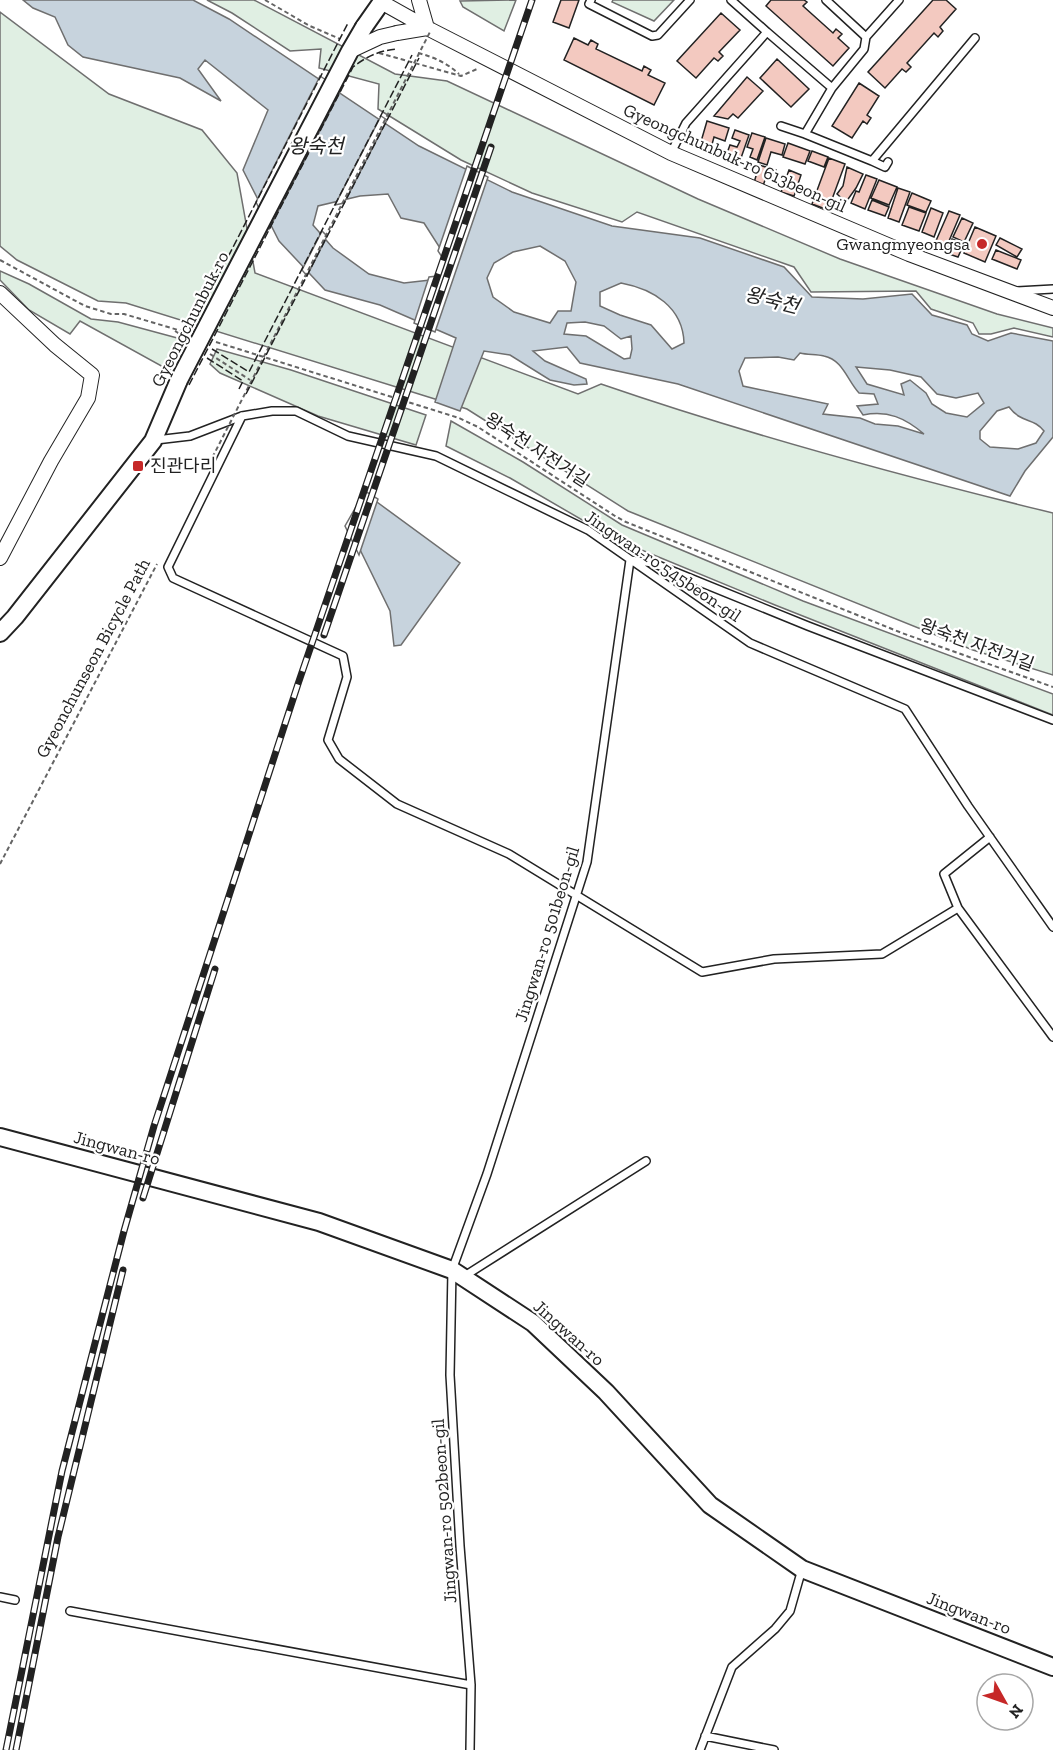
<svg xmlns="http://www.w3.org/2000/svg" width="1053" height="1750" font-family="'Zilla Slab','Noto Sans KR',serif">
  <rect width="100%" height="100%" fill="#fff"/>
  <path fill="#e0efe3" stroke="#6f6f6f" stroke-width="1.5" d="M207 0H254L395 74 447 81 698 199 840 259 997 314 1053 328V337L1014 328 991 334H979L973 323 931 309 916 291 811 292 794 267 637 212 622 222 532 193 461 160 378 109 379 84 319 68 321 49 290 51 232 13Z
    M516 0 504 31 463 7 460 1Z
    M613 0H674L654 21 612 2Z
    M0 12 109 94 202 130 237 173 255 273 578 394 601 384C749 435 901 476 1053 513V675L973 650 628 511 467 409 126 303 98 301 17 260 0 246Z
    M0 271 29 284 91 319 118 322 181 339 165 368 80 321 70 334 29 310 0 280Z
    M217 349 291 370 426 415 416 445 318 416 220 373 210 364Z
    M451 421 523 462 622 525 803 601 1053 694V715L775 605 615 539 510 478 446 446Z"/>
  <path fill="#c7d3dd" stroke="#6f6f6f" stroke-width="1.5" fill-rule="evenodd" d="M23 0H193L229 19 419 146 512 192 612 226 700 238 784 267 812 297 863 299 912 294 932 315 967 325 972 334 988 341 1011 333 1053 341V437L1025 471 1010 496 678 384 580 363 567 347 533 351 545 361 586 379 587 384 574 385 550 380 510 355 484 351 460 411 435 402 456 338 380 305 325 290 279 241 243 170 268 110 205 60 198 69 221 101 180 78 83 57 68 45 55 17 33 8ZM388 194 401 218 424 223 447 259 439 279 404 283 369 274 333 248 313 225 318 206 360 196ZM540 246 565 261 576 282 571 311H558L550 323 514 312 493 297 487 278 494 263 513 252ZM621 283C653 289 683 307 684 343L672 349 651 325 620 315 600 306V292ZM585 322 604 326 621 339 631 336 632 349 630 358 624 359 586 336 564 334 567 323ZM800 353C808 355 816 354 824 356 843 360 847 380 859 393L874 394 878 404 857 406 863 415C888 410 905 418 924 434L898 426 875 424 860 418 823 414 828 404 743 386 739 371 745 358 778 357 794 360ZM856 367 890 370 921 377 937 394 956 398 978 393 984 403 967 417 946 413 932 404 926 393 910 380 901 384 904 395 867 384ZM1009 407C1022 424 1033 417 1044 431L1036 443 1018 449 990 447 980 439V431L997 411Z
    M366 494 460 563 401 645 394 646 390 611 348 525Z"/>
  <path fill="#fff" stroke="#6f6f6f" stroke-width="1.5" d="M320 76 341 90 269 229 256 202Z
    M381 116 387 120 344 203 335 205Z
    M467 166 488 177 435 332 414 323 429 277 437 276 444 260 438 251Z
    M322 231 327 236 307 276 302 270Z
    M365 491 378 499 359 555 345 526Z"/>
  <path fill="#f3c9c0" stroke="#222" stroke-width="1.5" d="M561 0H579L569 28 553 22Z
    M771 0H804L807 2 803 6 833 33 836 29 842 34 838 38 849 48 833 66 766 6Z
    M933 0H946L956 9 940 27 943 31 938 37 934 33 907 63 911 67 906 72 902 69 885 88 868 72Z
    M721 13 740 30 719 52 723 56 718 61 714 58 696 78 677 61Z
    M574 38 588 45 591 40 598 44 596 49 642 71 644 66 651 70 648 75 665 83 654 105 564 60Z
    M777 59 809 89 791 107 760 78Z
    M747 77 763 91 738 118 733 114 728 119 714 116Z
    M859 83 879 96 867 115 871 118 867 124 863 121 852 138 832 126Z
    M707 121 729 128 725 141 714 137 711 148 700 145Z
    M735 130 749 135 741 158 727 153 730 145 737 147 740 141 732 138Z
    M752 133 765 137 757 160 750 157 753 149 747 147Z
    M766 138 785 144 782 155 771 152 767 165 758 162Z
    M788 143 810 151 805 164 783 157Z
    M812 151 828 157 824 167 808 161Z
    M829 158 845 164 828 210 812 204Z
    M759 165 776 170 773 180 766 177 763 186 754 183Z
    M847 167 863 174 856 188 846 202 837 194 843 186Z
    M789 170 801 175 794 196 781 192Z
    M866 175 877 179 865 209 851 203 856 191 859 192Z
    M879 180 897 187 889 205 871 198Z
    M898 188 910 192 899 222 888 218Z
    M912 193 931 201 926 212 907 205Z
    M872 200 889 207 885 216 868 210Z
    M909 207 926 213 919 231 902 225Z
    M931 208 943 213 934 237 922 232Z
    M949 211 960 215 946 248 935 243Z
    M962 218 973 223 964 242 953 237Z
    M975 227 996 236 985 262 964 253Z
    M1000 238 1022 249 1017 257 996 245Z
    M952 239 964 244 958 257 946 253Z
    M996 250 1021 260 1017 269 992 259Z"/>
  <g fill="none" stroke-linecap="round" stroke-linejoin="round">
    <g stroke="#222" stroke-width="10">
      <path id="service" d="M591 0 589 4 652 36 658 35 690 0
        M826 0 866 37
        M767 32 832 88 805 134 781 126
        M832 88 864 49 866 37 899 0
        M805 134 872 161 975 38
        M671 153 686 123 767 32 731 0
        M872 161 885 167 888 162
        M1017 291 1053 289
        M242 416 168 567 173 578 343 656 347 677 328 740 339 759 397 804 509 854 702 972 774 959 882 954 958 908
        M156 440 190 436 242 416 272 411H296L348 436 436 456 588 530 750 643 905 709 968 806 1053 927
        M990 837 944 874 958 908 1053 1037
        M463 1277 646 1161
        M0 1597 15 1600
        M70 1611 471 1685
        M705 1736 774 1750
        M470 1750 471 1685 460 1546 450 1375 452 1270 487 1174 587 862 630 560 653 563 808 626 1053 720
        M700 1750 732 1667 775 1629 790 1611 802 1569"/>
    </g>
    <g stroke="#222" stroke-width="16">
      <path id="minor" d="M381 2 431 30 671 153 909 254 1053 308
        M397 33 427 28 419 0
        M0 293 55 345 92 375 88 398 51 461 0 558"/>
    </g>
    <g stroke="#222" stroke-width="20">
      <path id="tertiary" d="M364 27 383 0
        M0 633 15 617 153 441 179 380
        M0 1137 319 1222 452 1270 533 1323 606 1392 710 1505 802 1569 1053 1667"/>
    </g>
    <path stroke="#646464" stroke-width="2" stroke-dasharray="4.5 3" stroke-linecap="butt" d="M265 0 310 26 340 39
      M379 53 461 76 477 69
      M418 53C434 57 447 63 459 74
      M0 260 85 306 111 314H124L185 332
      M175 331 185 337
      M216 342 459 418 478 427 615 516 626 522 902 633 1053 687
      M210 354 250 380
      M0 864 157 564"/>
    <use href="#service" stroke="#fff" stroke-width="7"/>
    <use href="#minor" stroke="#fff" stroke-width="14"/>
    <use href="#tertiary" stroke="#fff" stroke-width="16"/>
    <g stroke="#222" stroke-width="7">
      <path id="rail" d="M324 635 491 147
        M143 1198 215 969
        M6 1750 62 1471 124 1231 154 1126 298 684 532 0
        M16 1750 58 1537 123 1270"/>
    </g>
    <use href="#rail" stroke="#fff" stroke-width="4.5" stroke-dasharray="14" stroke-linecap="butt"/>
    <g stroke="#222" stroke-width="16" stroke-linecap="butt">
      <path id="minor-bridge" d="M350 51 380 37 397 33"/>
    </g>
    <g stroke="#222" stroke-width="20" stroke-linecap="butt">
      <path id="tertiary-bridge" d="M179 380 350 51 364 27"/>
    </g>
    <path stroke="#646464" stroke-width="2" stroke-dasharray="4.5 3" stroke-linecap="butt" d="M209 464 431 30"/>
    <use href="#minor-bridge" stroke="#fff" stroke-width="14"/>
    <use href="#tertiary-bridge" stroke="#fff" stroke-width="16"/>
    <path stroke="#222" stroke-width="1.5" stroke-dasharray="8 3" stroke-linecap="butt" d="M212 349 249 372 412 55
      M207 358 243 381 239 389
      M168 374 348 23
      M189 385 353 67C367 56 381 50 398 49
      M246 394 419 58"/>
  </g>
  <g fill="#c62828" stroke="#fff" stroke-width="2">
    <circle cx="982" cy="244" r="6"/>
    <rect x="132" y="460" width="12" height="12" rx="3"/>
  </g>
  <g text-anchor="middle" stroke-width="4.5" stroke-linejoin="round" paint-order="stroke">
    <g font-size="18" fill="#222" stroke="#fff">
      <text transform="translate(735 158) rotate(24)" y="6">Gyeongchunbuk-ro 613beon-gil</text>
      <text transform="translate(190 319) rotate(-63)" y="6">Gyeongchunbuk-ro</text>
      <text transform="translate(537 450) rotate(33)" y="6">왕숙천 자전거길</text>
      <text transform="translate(663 566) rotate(34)" y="6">Jingwan-ro 545beon-gil</text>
      <text transform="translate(977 645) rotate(20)" y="6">왕숙천 자전거길</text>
      <text transform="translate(93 658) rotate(-62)" y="6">Gyeonchunseon Bicycle Path</text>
      <text transform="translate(547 934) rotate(-73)" y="6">Jingwan-ro 501beon-gil</text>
      <text transform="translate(117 1148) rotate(15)" y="6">Jingwan-ro</text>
      <text transform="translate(569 1333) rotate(42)" y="6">Jingwan-ro</text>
      <text transform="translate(444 1511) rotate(-94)" y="6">Jingwan-ro 502beon-gil</text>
      <text transform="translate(969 1613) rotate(21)" y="6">Jingwan-ro</text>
    </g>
    <g font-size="18" fill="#222" stroke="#fff" text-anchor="end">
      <text x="970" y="250">Gwangmyeongsa</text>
      <text x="150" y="472" text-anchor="start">진관다리</text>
    </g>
    <g font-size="20" font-style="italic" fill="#222" stroke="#fff">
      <text x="316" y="153">왕숙천</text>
      <text transform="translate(772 300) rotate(14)" y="7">왕숙천</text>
    </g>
  </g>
  <g transform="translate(1005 1702) rotate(130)"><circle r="28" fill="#ffffff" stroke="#a7a7a7" stroke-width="1.5"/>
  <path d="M0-4.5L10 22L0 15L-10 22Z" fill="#c62828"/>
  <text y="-9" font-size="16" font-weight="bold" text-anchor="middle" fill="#222222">N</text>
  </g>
</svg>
